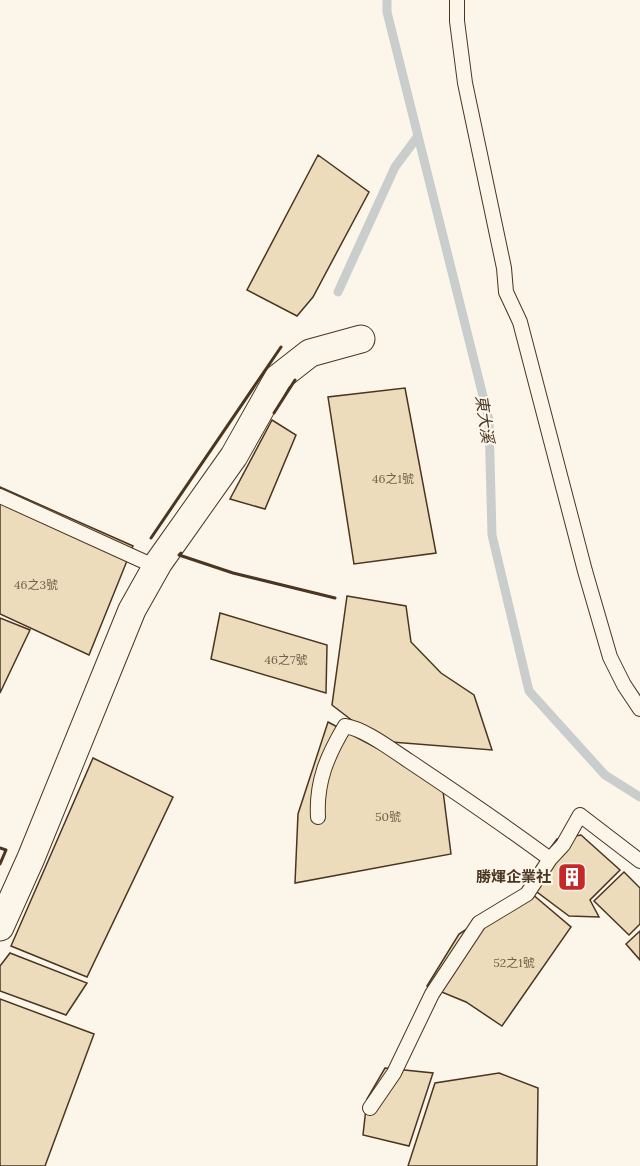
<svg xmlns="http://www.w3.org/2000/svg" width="640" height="1166" font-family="Lora,'Noto Sans TC',serif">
  <rect width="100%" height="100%" fill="#fbf6e9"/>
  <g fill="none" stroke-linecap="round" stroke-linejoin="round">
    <path stroke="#c9cecd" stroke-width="9" d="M387 0V12L489 420 492 535 529 691 605 775 640 797
      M338 292 395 167 418 136"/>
  </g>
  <path fill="#ecdcbc" stroke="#4a3520" stroke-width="1.5" d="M318 155 369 192 313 297 297 316 247 290Z
    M405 388 436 553 354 564 328 397Z
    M272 420 296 435 265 509 230 499Z
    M0 487 133 546 89 655 0 614Z
    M347 596 406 606 411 642 441 673 474 695 492 750 379 741 332 705Z
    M220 613 327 645 326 693 211 659Z
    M0 618 30 630 0 693Z
    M328 722 442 783 451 854 295 883 298 814Z
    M93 758 173 797 87 977 11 946Z
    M581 835 620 870 590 900 599 917 569 916 525 883 557 839Z
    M624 872 640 888V924L629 935 594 901Z
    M525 888 571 927 502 1026 466 1002 427 986 459 934 499 908Z
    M640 931V960L626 944Z
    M10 953 87 983 66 1015 0 991V966Z
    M0 999 94 1034 45 1166H0Z
    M385 1068 433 1073 409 1146 363 1135 367 1099Z
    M499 1073 538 1088 537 1166H408L435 1083Z"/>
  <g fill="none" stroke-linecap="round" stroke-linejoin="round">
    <g stroke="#4a3520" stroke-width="16">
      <path id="service" d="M457 0V21L465 83 504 268 506 292 520 322 585 571 610 657 624 685 640 709
        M0 496 156 567
        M318 817C316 782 327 756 345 726 365 729 392 750 409 761 457 793 504 825 550 859
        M370 1108 394 1073 432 994 479 923 527 894 550 859 563 845 580 815 640 861"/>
    </g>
    <g stroke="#4a3520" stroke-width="29">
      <path id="minor" d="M0 927 31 858 132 610 159 562 234 456 278 378 310 353 361 339"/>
    </g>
    <use href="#service" stroke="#fbf6e9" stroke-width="14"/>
    <use href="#minor" stroke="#fbf6e9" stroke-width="27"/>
    <path stroke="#4a3520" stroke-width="3" d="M274 413 295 380
      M151 538 281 347
      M181 553 179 555 233 573 335 598
      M0 848 6 850 0 864"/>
  </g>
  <defs>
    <g id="building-square" transform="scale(1.5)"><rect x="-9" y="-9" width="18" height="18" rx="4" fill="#c62828" stroke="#fbf6e9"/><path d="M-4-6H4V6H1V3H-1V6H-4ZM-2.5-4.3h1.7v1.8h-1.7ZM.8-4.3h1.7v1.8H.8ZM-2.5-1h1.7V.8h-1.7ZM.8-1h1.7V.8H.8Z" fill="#fff"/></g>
  </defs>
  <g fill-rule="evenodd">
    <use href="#building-square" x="572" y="877"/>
  </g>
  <g text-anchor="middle" stroke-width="4.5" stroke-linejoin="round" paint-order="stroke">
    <g font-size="12" fill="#725f47">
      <text x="393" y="483">46之1號</text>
      <text x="36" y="589">46之3號</text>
      <text x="286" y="664">46之7號</text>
      <text x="388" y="821">50號</text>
      <text x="514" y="967">52之1號</text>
    </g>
    <g font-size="15" font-weight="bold" fill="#4a3520" stroke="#fbf6e9" text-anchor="end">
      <text x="551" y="882">勝煇企業社</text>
    </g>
    <g font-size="16" font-style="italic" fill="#4a3520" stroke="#fbf6e9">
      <text transform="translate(485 419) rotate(82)" y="6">東大溪</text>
    </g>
  </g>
</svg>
